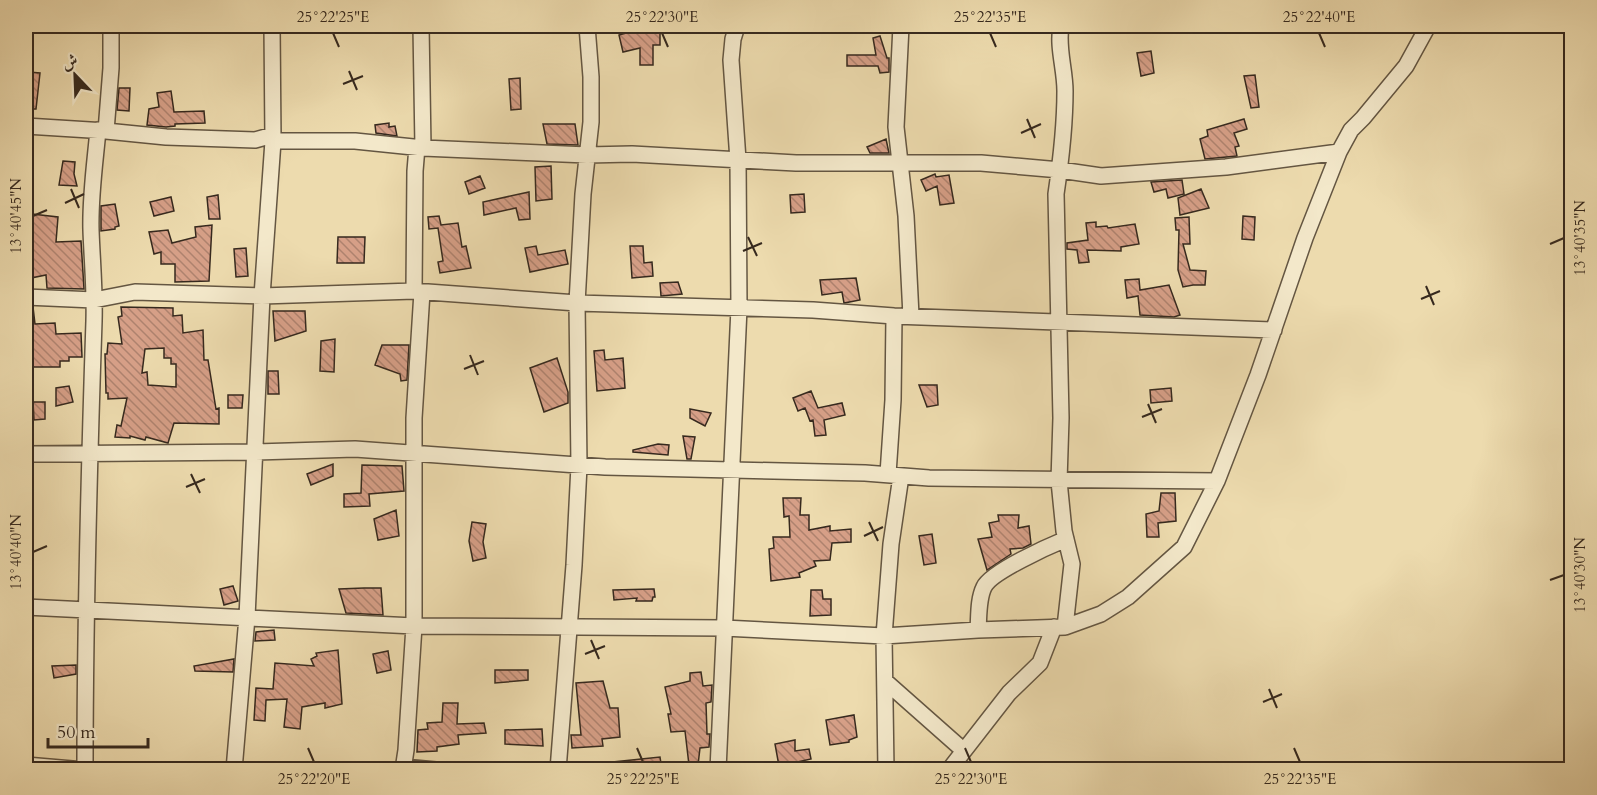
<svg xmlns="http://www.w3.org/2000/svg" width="1597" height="795" font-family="Cardo,Amiri,serif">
  <defs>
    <pattern id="building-back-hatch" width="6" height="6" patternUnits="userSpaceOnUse" patternTransform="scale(1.5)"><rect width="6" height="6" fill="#d69f87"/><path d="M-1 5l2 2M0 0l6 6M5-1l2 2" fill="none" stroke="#ae826e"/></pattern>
  </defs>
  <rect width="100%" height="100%" fill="#eddbae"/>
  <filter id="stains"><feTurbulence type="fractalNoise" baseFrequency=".00333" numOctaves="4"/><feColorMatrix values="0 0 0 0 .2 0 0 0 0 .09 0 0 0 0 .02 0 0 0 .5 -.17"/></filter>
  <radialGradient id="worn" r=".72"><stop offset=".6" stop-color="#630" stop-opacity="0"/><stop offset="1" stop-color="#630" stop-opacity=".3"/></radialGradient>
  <path fill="url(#building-back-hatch)" stroke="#36291e" stroke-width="1.5" fill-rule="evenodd" d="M629 26H660V45H653V65H640V48L623 52 619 35 630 32Z
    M880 36 887 58H889V72L880 73 878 66H847V55H876L873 38Z
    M1151 51 1154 73 1141 76 1137 53Z
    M28 72 40 73 36 109H31Z
    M1255 75 1259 107 1251 108 1244 76Z
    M520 78 521 109 511 110 509 79Z
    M119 88H130L129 111 117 110Z
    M171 91 174 112 204 111 205 123 175 124V126L166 127 147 125 149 109 159 107 157 93Z
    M1244 119 1247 129 1234 133 1239 146 1235 147 1237 156 1205 159 1200 139 1208 136 1207 130Z
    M389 123V127L395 126 397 136 376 133 375 125Z
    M543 124H575L578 145 547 144Z
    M886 139 889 153H870L867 147Z
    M63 161 75 162 74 174 77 186 59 185Z
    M551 166 552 199 536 201 535 167Z
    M935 174 936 177 949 175 954 203 940 205 937 186 926 191 921 180Z
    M480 176 485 188 469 194 465 182Z
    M1182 180 1184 194 1168 198 1166 189 1154 192 1151 182Z
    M1201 189 1209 208 1180 215 1178 198Z
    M529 192 530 219 519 220 516 208 484 215 483 202Z
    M804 194 805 212 791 213 790 195Z
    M218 195 220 219H209L207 197Z
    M171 197 174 211 154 216 150 202Z
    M115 204 119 226 115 227V229L101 231V206Z
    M32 214 58 217 56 242 81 241 84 289 47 288 46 275 26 279V227H28L26 215Z
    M439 216 441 225 458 223 462 247 466 246 471 268 440 273 438 262 443 261 438 228 429 229 428 217Z
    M1243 216 1255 217 1254 240 1242 239Z
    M1189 217 1190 244H1183L1190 270 1206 271 1205 285H1193L1183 287 1178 270 1179 230H1176L1175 218Z
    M1096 222V227L1107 226 1108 228 1135 224 1139 244 1121 247V251L1087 250 1089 262 1079 263 1077 250 1067 249V243L1088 240 1086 223Z
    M212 225 209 281 175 282V264H161V252L154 254 149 232 168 230 172 243 196 237 195 227Z
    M338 237H365L364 263H337Z
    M536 246 538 255 565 250 568 264 530 272 525 248Z
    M630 246H643L644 263 652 262 653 276 632 278Z
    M246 248 248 276 236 277 234 249Z
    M856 278 860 300 844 303 842 292 822 295 820 280Z
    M1139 279 1140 290 1169 285 1180 315 1174 317 1140 315 1138 296 1127 298 1125 280Z
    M678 282 682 294 661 296 660 283Z
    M26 307H33L35 324 55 323 56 334 81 333 82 357H69V361H60V367H26Z
    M121 307 173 308V316L182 315 183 333 203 330 204 360H208L216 409 219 408V424L174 423 168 443 146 437 145 440 130 436V438L115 437 117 425 121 426 127 398 108 399V393H106L105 354H107L108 343 122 344 118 317 122 316ZM164 348V358H171V364H176V387L148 385 147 372 142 373 145 349Z
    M273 311H305L306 331 275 341Z
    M335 339 334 372 320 371 321 341Z
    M382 345H409L407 380 401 381 400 374 375 365Z
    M604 350 605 360 623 358 625 388 597 391 594 351Z
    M557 358 568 392V403L544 412 530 368Z
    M268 371H278L279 394H268Z
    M919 385H937L938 405 927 407Z
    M69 386 73 402 56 406V388Z
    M1171 388 1172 401 1151 403 1150 390Z
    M811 391 818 408 842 403 845 415 824 420 826 435 815 436 813 420 810 421 805 408 798 411 793 398Z
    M228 395H243L242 408H228Z
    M33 402H45V419L34 420Z
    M690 409 711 413 705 426 690 418Z
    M683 436 695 437 691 459H687Z
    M658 444 669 445 668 455 633 452V450Z
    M333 464V476L311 485 307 474Z
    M362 465 402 466 404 491 369 494 370 506 344 507V494L361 493Z
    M1161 493H1175L1176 521 1158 523 1159 537H1147L1146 514 1159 511Z
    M783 498H801L800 515H809V530L830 526V531L851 529V542L832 543 830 560 814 561 816 566 799 573 800 577 771 581 769 549 774 548 773 537H790L789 516 784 517Z
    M396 510 399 536 378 540 374 519Z
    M998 515H1019L1018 528 1029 526 1031 544 1023 548 1010 549 1011 554 987 570 978 539 992 537 989 523 999 521Z
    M472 522 486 524 483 542 486 558 473 561 469 541Z
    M932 534 936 563 924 565 919 536Z
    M233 586 238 601 224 605 220 589Z
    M364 588H381L383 615 346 613 339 589Z
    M653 589H654L655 597H653L652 601H636L637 598 614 600 613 590Z
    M811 590H822L823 599H831V615L810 616Z
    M274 630 275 640 255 641 256 632Z
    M338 650 342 704 325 708V703L302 707 300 729 284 727 287 699 266 700 265 721 254 720 256 688 273 689 275 663 314 666 311 659 317 656 316 653Z
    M388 651 391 670 377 673 373 654Z
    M234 659 233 672 195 671 194 666Z
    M76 665V674L54 678 52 666Z
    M495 670H528V680L495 683Z
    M701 672 703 686 712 685 711 702 706 703 707 734H710L709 747 700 748 698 765H689L685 731 671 732 668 714H671L665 687 690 681V673Z
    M603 681 610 708H618L620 737 602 739 603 746 572 748 571 735H581L576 683Z
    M443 703H458L457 724 484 723 486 733 458 735 459 744 437 747V751L417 752 418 730 428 729 427 723 442 722Z
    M854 715 857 737 849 740V742L830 745 826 720Z
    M542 729 543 746 505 744V730Z
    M795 740V751L809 749 811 759 779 766 775 744Z
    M660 757 662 770H614L613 762Z"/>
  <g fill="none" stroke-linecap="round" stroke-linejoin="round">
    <g stroke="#645642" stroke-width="18">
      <path id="street" d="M421 26 423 148
        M901 26 896 127 906 216 911 316
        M1061 26C1057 47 1065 69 1065 91 1065 125 1061 160 1056 194L1061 418 1059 481 1064 531 1072 564 1065 627
        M26 126 106 131 166 137 255 140 273 135
        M106 131 111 68V26
        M273 141H355L423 148 587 155 632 154 796 163H981L1060 170 1101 176 1226 167 1339 152
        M414 291 415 171 417 147
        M26 297 94 300 135 292 262 296 414 291 577 303 813 310 894 316 1274 330
        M26 454 256 452 355 449 605 467 865 473 929 478 1217 481
        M888 474 893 400 894 316
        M26 607 414 626 724 628 884 636 978 630 1065 627 1101 614 1128 597 1184 547 1217 481 1258 375 1305 238 1339 152 1351 130 1363 118 1406 66 1428 26
        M978 630C979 616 978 599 984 587 991 572 1049 546 1066 539
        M885 681 963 750
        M26 765 84 770
        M403 767 436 770
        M85 770C85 620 89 470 94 321 95 290 92 260 91 230 90 197 95 163 98 130
        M234 770 247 617 262 296 273 141 272 26
        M403 770 406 750 414 626V418L422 292
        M558 770 574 565 579 466 577 303 583 194 591 122V77L587 26
        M718 770 739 308 738 160 731 60 733 39 737 26
        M886 770 884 636 891 544 901 476
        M949 770 1009 693 1040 663 1054 627"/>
    </g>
    <use href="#street" stroke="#f3e8ca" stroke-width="15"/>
  </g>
  <path fill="none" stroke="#36291e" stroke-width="2" d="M333 33 339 47M662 33 668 47M990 33 996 47M1319 33 1325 47M349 71 357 90M343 84 363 76M1027 119 1035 138M1021 133 1041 124M71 189 79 208M65 203 84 194M33 216 47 210M748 237 757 256M1550 244 1564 238M743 251 762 243M1426 286 1434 305M1421 299 1440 291M470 355 478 375M464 369 484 361M1148 404 1156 423M1142 417 1162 409M191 474 200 493M186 487 205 479M869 522 878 541M864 536 883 527M33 552 47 546M1550 580 1564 575M591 640 599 659M585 654 605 646M1269 689 1277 708M1263 702 1282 694M308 748 314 762M637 748 643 762M965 748 971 762M1294 748 1300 762"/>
  <rect width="1597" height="795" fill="none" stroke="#eddbae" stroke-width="66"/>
  <g transform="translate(75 75) rotate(337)" stroke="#f3e8ca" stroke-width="4.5" paint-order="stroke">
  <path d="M0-4.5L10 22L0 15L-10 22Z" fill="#36291e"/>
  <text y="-9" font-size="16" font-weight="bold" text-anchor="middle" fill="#36291e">ش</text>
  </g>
  <path d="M48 738v9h100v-9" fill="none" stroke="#36291e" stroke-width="3"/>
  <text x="57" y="738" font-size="18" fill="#36291e" stroke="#f3e8ca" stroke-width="4.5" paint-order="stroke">50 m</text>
  <rect x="33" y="33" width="1531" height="729" fill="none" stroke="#36291e" stroke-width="2"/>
  <g font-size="15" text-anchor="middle" fill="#36291e">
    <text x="333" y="22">25°22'25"E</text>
    <text x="662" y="22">25°22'30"E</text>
    <text x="990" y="22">25°22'35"E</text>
    <text x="1319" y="22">25°22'40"E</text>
    <text transform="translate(16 216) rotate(-90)" y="5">13°40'45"N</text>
    <text transform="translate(1580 238) rotate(-90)" y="5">13°40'35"N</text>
    <text transform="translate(16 552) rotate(-90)" y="5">13°40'40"N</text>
    <text transform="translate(1580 575) rotate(-90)" y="5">13°40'30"N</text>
    <text x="314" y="784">25°22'20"E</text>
    <text x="643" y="784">25°22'25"E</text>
    <text x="971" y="784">25°22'30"E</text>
    <text x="1300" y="784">25°22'35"E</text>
  </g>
  <rect width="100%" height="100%" filter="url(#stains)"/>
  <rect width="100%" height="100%" fill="url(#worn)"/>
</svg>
